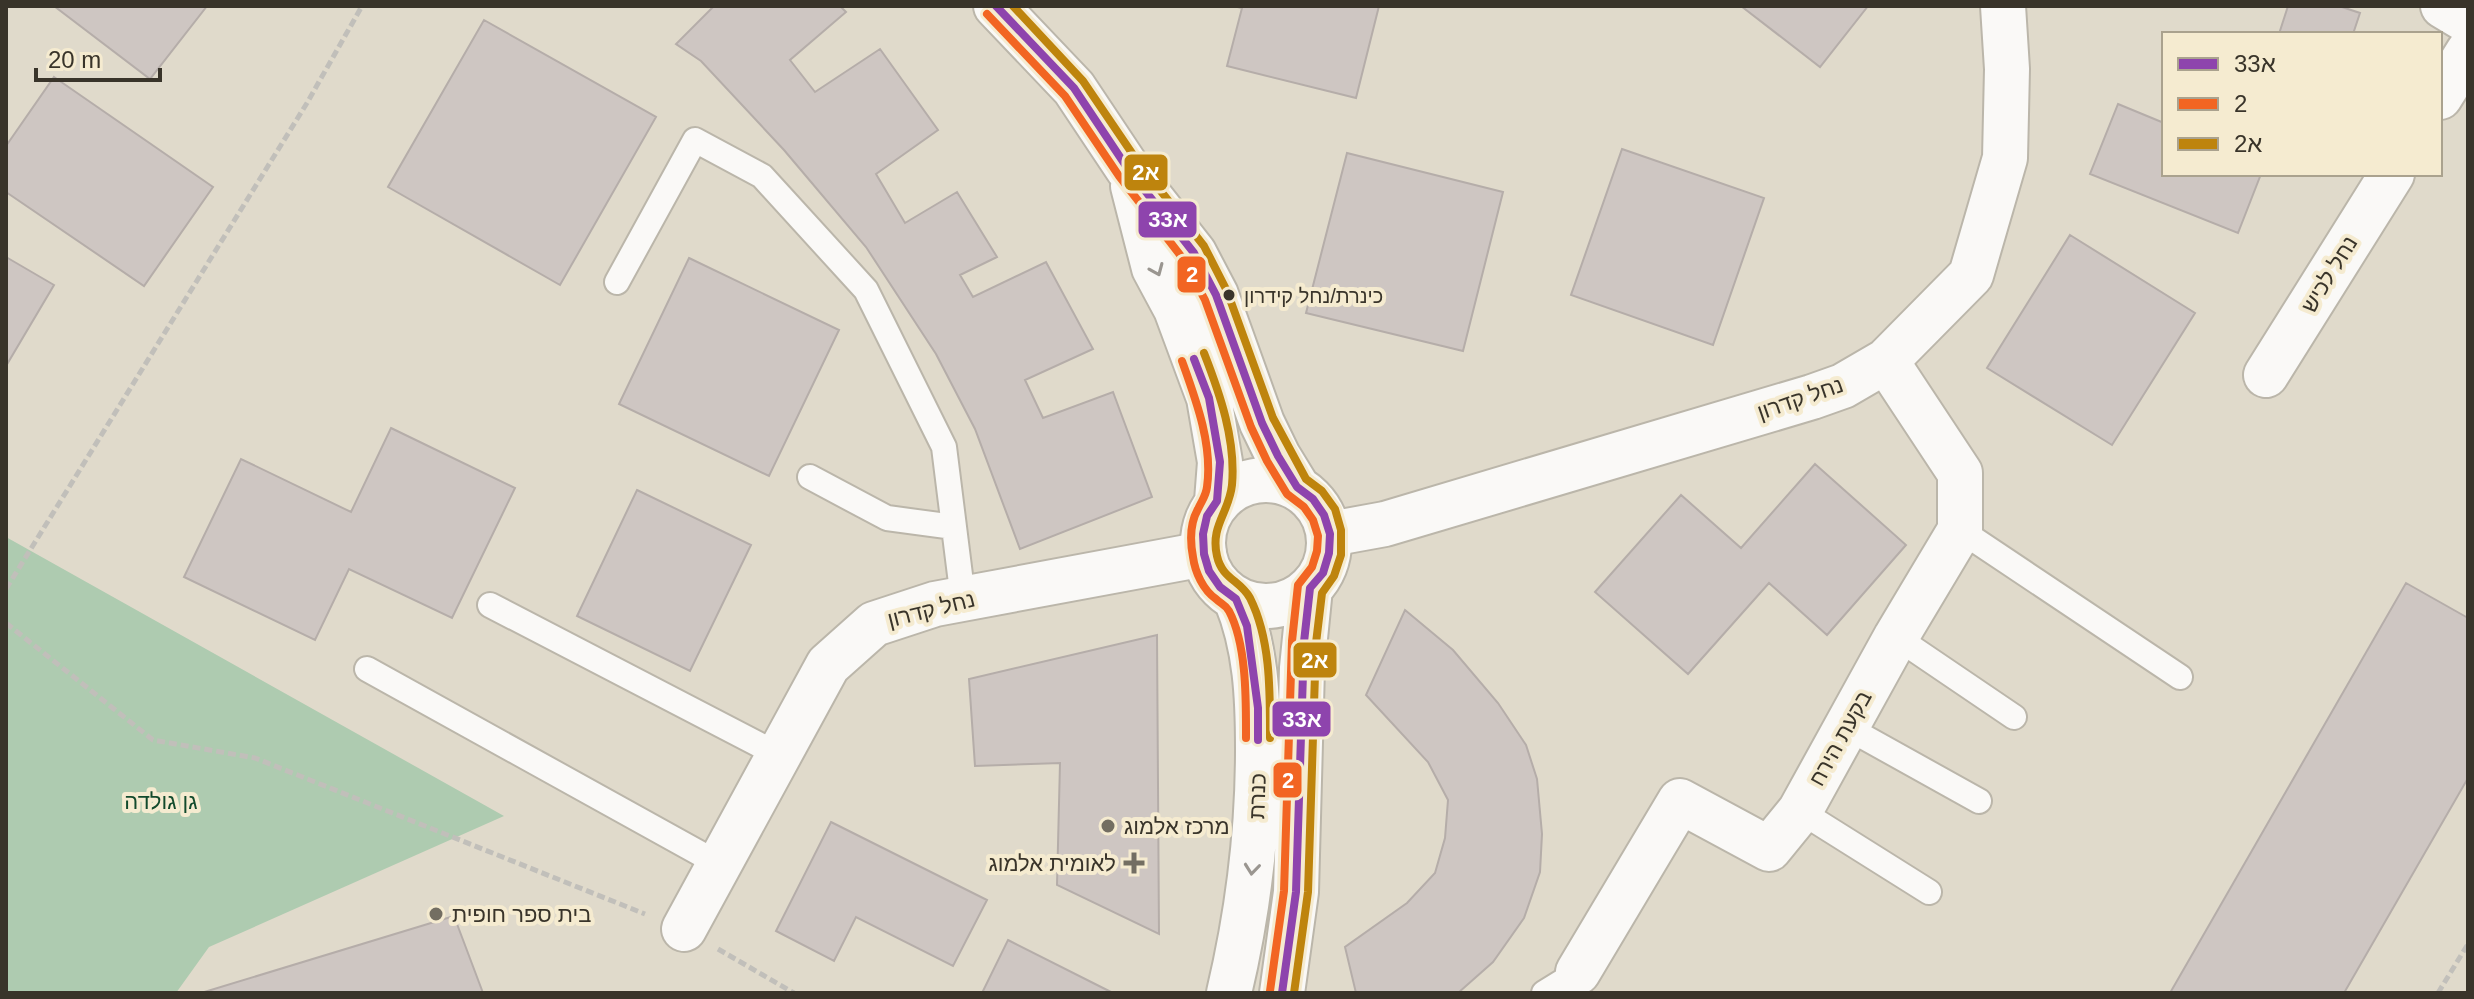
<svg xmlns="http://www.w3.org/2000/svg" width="2474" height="999" font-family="Arial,Heebo,sans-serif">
  <rect width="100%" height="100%" fill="#e0dacb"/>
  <path fill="#aecbb0" d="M6 537 504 816 209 947 176 993H6Z"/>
  <path fill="#cec6c2" stroke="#b5ada9" stroke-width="2" d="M54 6H207L150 79Z
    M714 6H840L846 12 790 60 815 92 880 49 938 130 876 174 905 223 957 192 997 257 960 275 973 297 1046 262 1093 349 1025 380 1043 418 1113 392 1152 497 1020 549 975 429 936 354 866 247 784 150 701 61 676 44Z
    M1233 6H1379L1356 98 1227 66 1242 8Z
    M1741 6H1868L1820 67Z
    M2288 6H2339L2360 13 2353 34H2279Z
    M484 20 656 117 560 285 388 187Z
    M54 77 213 187 144 286 6 192V146Z
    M2118 104 2164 123V174H2261L2238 233 2090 174Z
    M1622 149 1764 198 1713 345 1571 295Z
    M1347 153 1503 192 1463 351 1306 313Z
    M2070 235 2195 313 2112 445 1987 368Z
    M6 257 54 285 6 366Z
    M689 258 839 330 769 476 619 404Z
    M391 428 515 488 452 618 349 569 315 640 184 577 241 459 351 512Z
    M1815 464 1906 545 1827 635 1769 583 1688 674 1595 592 1681 495 1741 548Z
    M637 490 751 545 690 671 577 616Z
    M2406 583 2468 618V778L2344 993H2170Z
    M1405 610 1453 650 1498 703 1526 745 1537 779 1542 834 1540 872 1524 918 1493 962 1458 993H1356L1345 947 1407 903 1435 873 1445 838 1448 800 1428 762 1366 695Z
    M1157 635 1159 934 1057 885 1060 763 975 766 969 679Z
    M831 822 987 900 953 966 856 917 834 961 776 931Z
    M454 916 483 993H201Z
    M1008 940 1113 993H982Z"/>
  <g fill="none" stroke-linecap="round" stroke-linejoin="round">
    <g stroke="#bbb6aa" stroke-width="28">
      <path id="lane" d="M617 282 695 140 762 176 866 290 944 447 963 599
        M810 477 887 518 954 527
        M1960 530 2180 677
        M490 605 779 755
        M1896 637 2014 717
        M367 669 719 864
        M1846 727 1979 801
        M1800 811 1929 892
        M1544 993 1578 972"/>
    </g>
    <g stroke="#bbb6aa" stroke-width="48">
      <path id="street" d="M2443 6 2468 21
        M2440 97 2468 52
        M2266 375 2392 174
        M1330 534 1385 524 1812 397 1843 386 1886 361 1971 275 2005 158 2007 69 2003 6
        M684 929 828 665 874 624 935 604 1204 554
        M1578 972 1680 801 1769 849 1800 811 1896 637 1960 530V473L1886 361"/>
    </g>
    <g stroke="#bbb6aa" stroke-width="48">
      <path id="secondary" d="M996 6 1074 88 1128 169 1194 253 1216 295 1262 423 1278 456 1297 487
        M1133 186 1154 268 1176 309 1209 398 1220 462 1217 501
        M1203 543a63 63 0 1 1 126 0a63 63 0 1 1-126 0Z
        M1229 993C1248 913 1258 832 1258 749 1258 698 1256 647 1236 599
        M1282 993 1296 892 1302 668 1310 588"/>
    </g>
    <path stroke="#c1bfba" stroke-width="5" stroke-dasharray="8 4" stroke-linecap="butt" d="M6 589 307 103 362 6
      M6 623 153 740 255 758 645 914
      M718 949 794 993
      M2438 993 2468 944"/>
    <use href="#lane" stroke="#faf9f7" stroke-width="24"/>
    <use href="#street" stroke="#faf9f7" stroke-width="44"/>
    <use href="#secondary" stroke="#faf9f7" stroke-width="44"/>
    <g stroke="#f5ebd0" stroke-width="14">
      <path id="bus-1" d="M996 6 1074 88 1128 169 1194 253 1216 295 1262 423 1278 456 1297 487 1313 499 1324 515 1330 534 1329 553 1323 573 1310 588 1304 642 1296 892 1282 993
        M1194 359 1209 398 1220 462 1217 501 1207 516 1203 534 1204 554 1209 571 1220 587 1236 599 1247 626 1258 708V740"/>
    </g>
    <g stroke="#f5ebd0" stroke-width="14">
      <path id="bus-2" d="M987 14 1065 96 1119 176 1184 260 1205 300 1251 427 1267 461 1287 494 1304 507 1313 520 1318 536 1317 551 1312 567 1298 585 1292 641 1284 891 1270 991
        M1182 361C1196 400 1213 445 1207 487 1206 496 1202 500 1198 509 1190 523 1190 541 1193 557 1195 572 1203 590 1216 599 1221 604 1225 604 1229 611 1247 645 1246 701 1246 738"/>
    </g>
    <g stroke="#f5ebd0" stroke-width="14">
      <path id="bus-3" d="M1013 6 1083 81 1138 162 1204 246 1227 291 1273 418 1306 479 1322 491 1335 509 1341 530V555L1334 576 1322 593 1316 643 1308 892 1294 993
        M1204 353C1220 394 1236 440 1232 485 1229 513 1210 526 1217 556 1222 579 1240 580 1250 598 1271 640 1270 693 1270 738"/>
    </g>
    <use href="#bus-1" stroke="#8e44ad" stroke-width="8"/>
    <use href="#bus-2" stroke="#f26522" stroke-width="8"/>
    <use href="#bus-3" stroke="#be840d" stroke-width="8"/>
  </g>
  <defs><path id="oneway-chevron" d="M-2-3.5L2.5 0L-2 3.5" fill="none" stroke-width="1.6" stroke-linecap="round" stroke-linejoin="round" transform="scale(2)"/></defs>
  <g stroke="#9a9690">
    <use href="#oneway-chevron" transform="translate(1157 270) rotate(67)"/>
    <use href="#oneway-chevron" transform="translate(1252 869) rotate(96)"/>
  </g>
  <circle fill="#39342a" stroke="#f5ebd0" stroke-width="3" cx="1229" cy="295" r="7"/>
  <g fill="#736e62" stroke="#f5ebd0" stroke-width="3">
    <circle cx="1108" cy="826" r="8"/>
    <path d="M1130 851h8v8h8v8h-8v8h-8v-8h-8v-8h8z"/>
    <circle cx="436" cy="914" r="8"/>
  </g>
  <g text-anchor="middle" stroke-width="8" stroke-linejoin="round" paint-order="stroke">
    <g font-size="20" fill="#39342a" stroke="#f5ebd0" text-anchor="start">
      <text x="1244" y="303">כינרת/נחל קידרון</text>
    </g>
    <g font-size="22" fill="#39342a" stroke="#f5ebd0">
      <text transform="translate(2329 274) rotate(-58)" y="8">נחל לכיש</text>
      <text transform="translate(1800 398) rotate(-19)" y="8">נחל קדרון</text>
      <text transform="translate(931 609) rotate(-14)" y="8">נחל קדרון</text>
      <text transform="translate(1840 738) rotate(-61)" y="8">בקעת הירח</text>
      <text transform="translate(1257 796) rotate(-88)" y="8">כנרת</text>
    </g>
    <g font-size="22" fill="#124a2c" stroke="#f5ebd0">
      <text x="161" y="809">גן גולדה</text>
    </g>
    <g font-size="22" fill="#39342a" stroke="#f5ebd0" text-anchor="start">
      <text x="1124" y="834">מרכז אלמוג</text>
      <text x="1116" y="871" text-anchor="end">לאומית אלמוג</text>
      <text x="452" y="922">בית ספר חופית</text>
    </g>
  </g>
  <g stroke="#f5ebd0" stroke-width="3">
    <rect x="1123" y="153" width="46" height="39" rx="8" fill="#be840d"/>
    <rect x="1137" y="200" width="61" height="39" rx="8" fill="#8e44ad"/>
    <rect x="1176" y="255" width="31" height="39" rx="8" fill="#f26522"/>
    <rect x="1292" y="641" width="46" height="38" rx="8" fill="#be840d"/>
    <rect x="1271" y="700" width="61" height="38" rx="8" fill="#8e44ad"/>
    <rect x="1272" y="761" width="31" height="38" rx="8" fill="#f26522"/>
  </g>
  <g font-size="22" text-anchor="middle" font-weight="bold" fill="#fff">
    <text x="1146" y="180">2א</text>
    <text x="1168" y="227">33א</text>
    <text x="1192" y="282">2</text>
    <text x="1315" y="668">2א</text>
    <text x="1302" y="727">33א</text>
    <text x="1288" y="788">2</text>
  </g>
  <rect width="2474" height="999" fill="none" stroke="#39342a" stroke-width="16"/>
  <rect x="2162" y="32" width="280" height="144" fill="#f5ebd0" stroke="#aaa28e" stroke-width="2"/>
  <rect x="2178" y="58" width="40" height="12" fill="#8e44ad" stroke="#aaa28e" stroke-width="2"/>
  <text x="2234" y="72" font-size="24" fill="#39342a">33א</text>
  <rect x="2178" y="98" width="40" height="12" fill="#f26522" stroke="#aaa28e" stroke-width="2"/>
  <text x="2234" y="112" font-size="24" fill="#39342a">2</text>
  <rect x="2178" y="138" width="40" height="12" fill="#be840d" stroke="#aaa28e" stroke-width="2"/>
  <text x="2234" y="152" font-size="24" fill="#39342a">2א</text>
  <path d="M36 68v12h124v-12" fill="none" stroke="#39342a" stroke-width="4"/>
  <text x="48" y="68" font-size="24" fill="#39342a" stroke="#f5ebd0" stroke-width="6" paint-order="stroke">20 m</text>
</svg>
